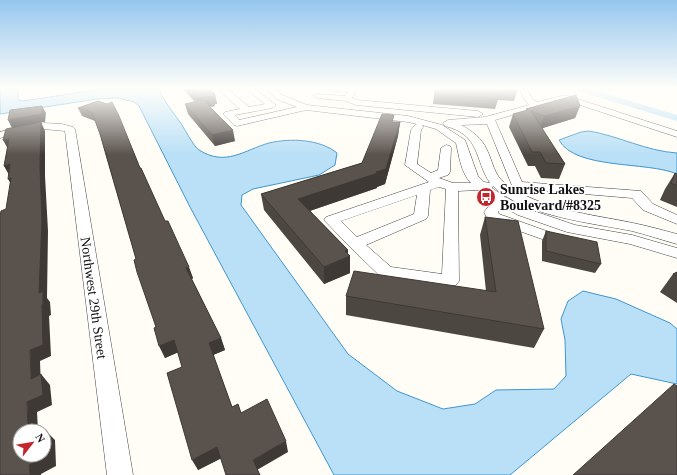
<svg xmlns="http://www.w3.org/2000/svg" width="677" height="475" font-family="'Times New Roman',serif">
  <rect width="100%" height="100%" fill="#fffdf5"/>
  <path fill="#b9e0f7" stroke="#3f96cf" d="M0 89H18V100L23 101 102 89H159C163 100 173 112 180 122 185 129 193 146 199 150 226 167 244 150 269 143 290 138 320 139 337 153L335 165 319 175 253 189 242 195 241 205 348 354 397 391 443 409 475 404 496 390 554 389 566 376 565 340 561 319 568 301 583 291 616 299 670 323 677 329V384L631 374 510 475H334L190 207 139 106 134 102 118 98 97 99 0 114Z
    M589 131C619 136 646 151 677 153V174C647 161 575 170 559 140L581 132Z"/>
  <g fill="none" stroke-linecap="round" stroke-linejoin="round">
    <path fill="#b9e0f7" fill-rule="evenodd" d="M577 89H590L677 115V121L578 91Z"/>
    <g stroke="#444" stroke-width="1">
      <path id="minor" d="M221 89H234L230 91 249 107 265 104 246 89H255L276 105 272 108 235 115 239 120 297 107 276 99 267 89H275L282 95 307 105 408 116 442 125 465 140 478 176 484 182 490 183C474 159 481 135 445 126L443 123 448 120 485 117 529 105 526 102 519 89H527L533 100 538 102 565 95 677 131V137L565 100 495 120 522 182 641 191 653 204 677 215V224L643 210 632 198 513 188 487 124 461 125C472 131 482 138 487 150 493 162 494 176 506 184 542 210 590 214 633 223 648 226 662 230 677 234V244C662 240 648 235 632 231 592 223 523 216 493 186L492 188 505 197 528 209 575 225 632 235 677 248V258L630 244 567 232 518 215 502 206 498 212 499 214 552 233 554 236 552 239 547 241 542 239 488 220 484 212 493 201 478 190 458 191 459 281 456 285 450 287 380 276 350 247 324 220 326 217 429 182 405 165 411 130 415 125 417 124 408 122 306 110 237 126 234 125 223 114 225 112 240 109 221 92ZM422 125 436 129 456 143C459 156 461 173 471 183H453L439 178 448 175 450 172 451 148 450 146 446 145 441 148 438 170 431 173 417 164 421 130 423 127ZM439 187 446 189 442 274 391 267 366 245 426 219 428 216 430 190ZM417 195 414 214 357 237 341 221Z
        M329 89H356L357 90 352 98 357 100 478 111 483 114 478 117 356 105 346 101 317 98 313 96 317 94 345 96 348 92 333 91Z
        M44 123 62 124 73 127 75 129 133 475H107L65 131 44 129 0 138V132Z"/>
    </g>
    <use href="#minor" fill="#fff" fill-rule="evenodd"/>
  </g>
  <path fill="#4d4742" d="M183 89H209L215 94 217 104H215V106L210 107 235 141 215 146 188 114 185 104 195 102Z
    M435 89H516L517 92 514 101 498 100 495 109 433 104Z
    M98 101 140 168 165 221 193 278 192 279 221 338 225 350 213 355 232 407 241 413 288 452 221 458 198 470 182 367 178 352 165 358 100 134 95 121 82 116 78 108Z
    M580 106 575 118 542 128 565 164 559 179 541 178 535 166H528L509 127 513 114 526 111V109Z
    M393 122H400L398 136 385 184 377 187V188L310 211 348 250V254L350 256V273L324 284 264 210 261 194 362 163Z
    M675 173 677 174V207L660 200 665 189Z
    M485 217 544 329 534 348 346 315V296L486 291 480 235Z
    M546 231 601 264 595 273 542 261V241Z
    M677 272V303L660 292 673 274Z"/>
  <path fill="#3f3936" d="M215 94 217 104H215V106L200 108 198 98Z
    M42 106 46 113 45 122H41L45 131V176L48 231 47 298 50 302 51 315 49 316 51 356 40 361 41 389 31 379 30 350 39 293 12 128 8 120Z
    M580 106 575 118 540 129 544 116Z
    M400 122 398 136 385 184 377 187V188L300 214 298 199 376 173Z
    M233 130 235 141 215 146 212 135Z
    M9 139 8 149 3 140Z
    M10 164 9 175 4 166Z
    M11 178 14 189 8 179Z
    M348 250V257L350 256V273L324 284V267L345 251Z
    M189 267 193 278 190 280 186 268Z
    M221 338 225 350 213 355 209 343Z
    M174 340 179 352 165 358 159 346Z
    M41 374 50 385 52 405 37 412 38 431H28L27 402Z
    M45 430 55 440 56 466 41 474V475H30L29 465Z
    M286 441 288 452 257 470 253 460Z
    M217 447 222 458 198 470 192 460Z"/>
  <path fill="#5a524d" stroke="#3f3936" d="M189 89H209L215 94H212L213 96 198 98Z
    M435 89H516L517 92 497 90 498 99 435 94Z
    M576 95 580 106 544 116 531 111 565 164 546 163 540 152H532L513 114 528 110 526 109Z
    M203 100 233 130 212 135 185 104Z
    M98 101 107 104 112 102 119 116 140 168H141L165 221H168L189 267 186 268 221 338 209 343 232 407 238 404 241 413 267 399 286 441 253 460 260 475H226L217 447 192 460 167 373 182 367 174 340 159 346 154 328 156 327 137 272 134 260 136 259 100 134 92 112 78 108Z
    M42 106V114L8 120 10 110Z
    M382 114 394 115 392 122H400L386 169 376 172 378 173 298 199 348 250 345 251 350 256 324 267 261 194 362 163Z
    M41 122 40 167 42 221 39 293 43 291V305H42L43 345 30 350 31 379 41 374 43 395 27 402 28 431H20V455H44V431L45 430 46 457 29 465 30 475H0V216L1 211 6 209 11 178 8 179 10 164 4 166 9 139 3 140 6 129Z
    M675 173 677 174V186L671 183Z
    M485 217 518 221 544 329 346 296 354 271 496 292Z
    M546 231 597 242 601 264 546 251Z
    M677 272V276L673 274Z
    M674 384 677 386V475H573Z"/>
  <linearGradient id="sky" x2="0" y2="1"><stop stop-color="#95c6ee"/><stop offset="0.57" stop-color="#fffefa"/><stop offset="1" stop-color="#fffefa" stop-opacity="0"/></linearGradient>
  <rect width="677" height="155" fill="url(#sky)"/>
  <defs>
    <g id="bus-disc" transform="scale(1)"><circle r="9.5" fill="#c4262e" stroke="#fff"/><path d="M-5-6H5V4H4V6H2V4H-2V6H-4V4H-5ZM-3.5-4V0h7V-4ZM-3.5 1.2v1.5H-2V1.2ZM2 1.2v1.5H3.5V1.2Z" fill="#fff"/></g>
  </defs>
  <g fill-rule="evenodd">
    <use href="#bus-disc" x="486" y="197"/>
  </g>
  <g text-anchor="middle" stroke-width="4" stroke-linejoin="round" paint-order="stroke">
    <g font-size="14" font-weight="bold" fill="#111" stroke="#fff" text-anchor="start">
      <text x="500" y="194">Sunrise Lakes<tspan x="500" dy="16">Boulevard/#8325</tspan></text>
    </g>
    <g font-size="14" fill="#111" stroke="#fff">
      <text transform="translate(94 298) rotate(82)" y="5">Northwest 29th Street</text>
    </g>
  </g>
  <g transform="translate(32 443) rotate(59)"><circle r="19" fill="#ffffff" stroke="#a0a0a0"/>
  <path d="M0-3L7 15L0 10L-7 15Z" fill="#c4262e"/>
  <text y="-6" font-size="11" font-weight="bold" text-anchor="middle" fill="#111111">N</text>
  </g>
</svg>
